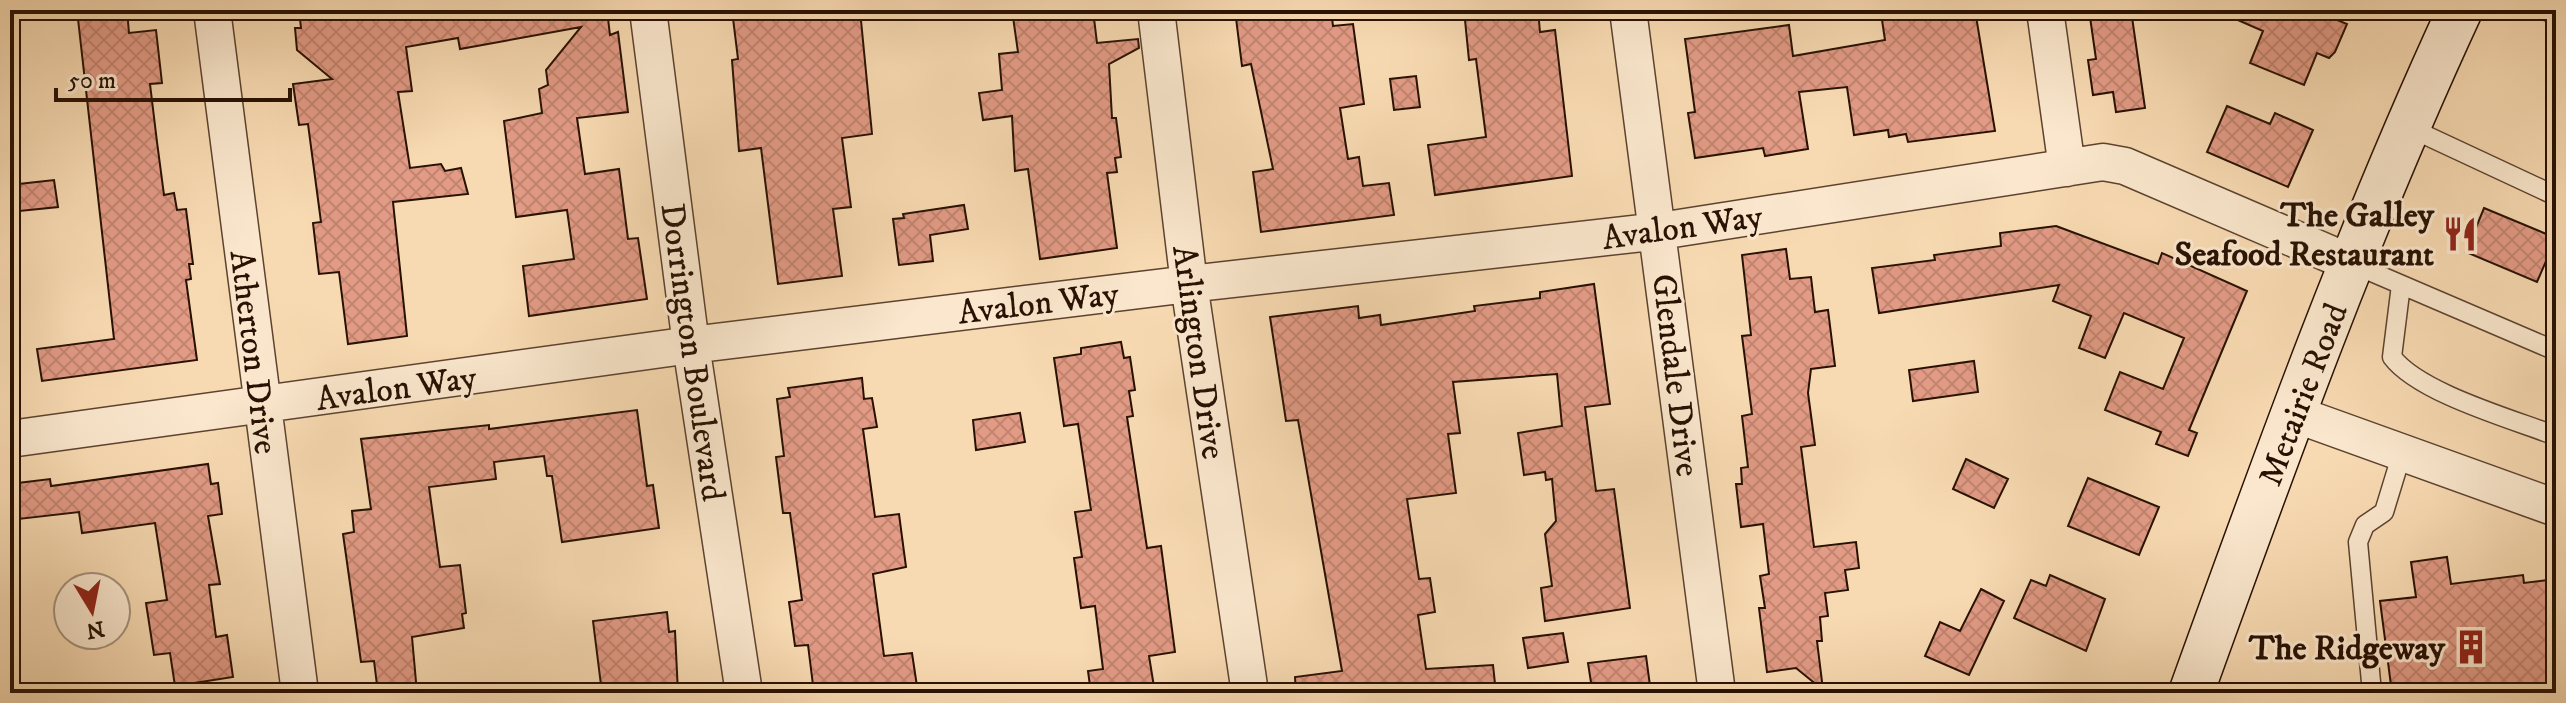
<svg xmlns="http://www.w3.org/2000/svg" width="2566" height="703" font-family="'IM FELL DW Pica',serif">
  <defs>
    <pattern id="building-cross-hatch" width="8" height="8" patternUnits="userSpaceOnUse" patternTransform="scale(2)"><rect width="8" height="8" fill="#e29b85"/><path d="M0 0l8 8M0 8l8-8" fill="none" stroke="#c28471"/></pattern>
  </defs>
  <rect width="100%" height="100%" fill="#f8dab2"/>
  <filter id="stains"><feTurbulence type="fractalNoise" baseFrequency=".0025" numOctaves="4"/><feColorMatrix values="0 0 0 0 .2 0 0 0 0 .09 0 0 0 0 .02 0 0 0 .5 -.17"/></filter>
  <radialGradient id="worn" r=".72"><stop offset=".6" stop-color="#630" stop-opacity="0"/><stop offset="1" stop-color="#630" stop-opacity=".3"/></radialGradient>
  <path fill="url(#building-cross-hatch)" stroke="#281103" stroke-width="2" d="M77 10H127L129 33 156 30 162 83 150 84 157 142 164 195 174 193 177 210 186 209 193 264H189L191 279 186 280 197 360 42 381 37 349 114 339Z
    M299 10H433L434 18 491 10H607L610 35 618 32 628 112 577 118 585 174 619 169 628 239 638 238 647 299 529 316 523 266 574 259 567 210 516 217 504 121 542 113 539 89 548 85 546 70 581 27 460 49 458 38 406 47 412 91 398 92 410 168 441 164 445 171 461 168 468 194 393 202 407 336 348 344 339 272 319 274 313 223 321 222 308 124 299 125 293 84 332 79 297 50 295 28H301Z
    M732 10H860L872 134 842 138 851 207 833 209 842 276 778 284 761 148 739 151 732 60 738 59Z
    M1012 10H1093L1097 43 1138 39 1139 48 1109 64 1112 118H1116L1121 157 1115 158 1117 172 1107 173 1117 248 1040 259 1028 169 1015 171 1012 116 983 120 979 93 1002 90 999 54 1018 52Z
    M1235 10H1331L1333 26 1353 24 1364 104 1340 108 1348 159 1359 157 1363 186 1389 183 1394 215 1261 232 1253 172 1273 169 1251 64 1242 66Z
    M1464 10H1538L1540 32 1555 30 1572 176 1435 195 1428 145 1486 137 1476 59 1469 60Z
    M1958 10H1975L1995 131 1908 142 1906 134 1889 137 1888 130 1854 135 1847 87 1799 92 1808 149 1765 156 1763 148 1695 158 1688 113 1695 112 1685 39 1789 25 1793 56 1885 40 1882 20Z
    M2089 10H2131L2145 108 2116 112 2113 92 2093 95 2088 60 2096 59Z
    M2215 10H2313L2347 24 2335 52 2329 58 2317 53 2304 85 2250 63 2263 31Z
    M1416 76 1420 107 1394 110 1390 79Z
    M2227 106 2270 124 2275 113 2313 130 2288 187 2207 152Z
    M54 180 58 207 10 212V185Z
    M964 205 968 229 930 235 933 261 899 265 893 219 904 218 903 214Z
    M2484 208 2556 238 2537 282 2466 252Z
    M2056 226 2158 264 2162 253 2247 291 2189 430 2197 433 2188 456 2156 444 2161 432 2105 410 2120 372 2163 389 2184 338 2124 313 2105 358 2079 348 2091 316 2053 301 2059 285 1879 313 1872 268 1935 260 1934 255 2001 246 2000 233Z
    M1786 249 1790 279 1811 277 1815 312 1828 310 1835 366 1811 369 1808 393 1815 445 1801 447 1814 547 1856 542 1859 568 1845 570 1848 590 1825 593 1828 616 1820 617 1822 641H1817L1823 690 1796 668 1767 672 1759 608H1765L1760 576 1769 574 1763 524 1741 527 1736 484H1742L1741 468 1748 467 1742 416 1752 414 1742 336 1751 335 1742 255Z
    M1594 284 1610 404 1585 407 1596 491 1614 489 1630 608 1545 621 1541 588 1552 586 1545 534 1556 521 1552 479 1546 480 1545 472 1524 475 1518 433 1562 426 1557 374 1453 382 1460 433 1448 434 1456 493 1407 499 1419 579 1430 578 1435 612 1418 615 1426 669 1493 665 1496 693H1296L1295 677 1342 671 1298 420 1286 421 1270 317 1358 306 1359 318 1380 315 1381 325 1475 311 1474 306 1540 298V292Z
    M1121 342 1124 358 1130 357 1135 390 1129 391 1133 416 1127 417 1147 548 1161 546 1175 652 1149 656 1155 693H1091L1088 671 1103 669 1095 606 1081 608 1074 558 1082 557 1075 512 1091 510 1078 424 1064 426 1054 358 1081 354V348Z
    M1974 361 1978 392 1913 401 1909 370Z
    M862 378 864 399 872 398 877 427 863 429 875 517 899 514 906 567 873 574 884 656 912 653 918 693H814L808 645 795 646 789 602 802 600 790 513H783L776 457 784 456 777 399 790 397 788 388Z
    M637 410 647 486 653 485 659 528 562 542 552 476H547L544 456 494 462 496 479 429 487 440 567 460 565 466 613 462 614 464 628 412 637 417 693H378L374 661 361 662 343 534 354 532 352 511 371 509 361 439 489 425V429Z
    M1020 413 1025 442 976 450 973 420Z
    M1966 459 2008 479 1994 508 1953 489Z
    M208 464 211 484 218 483 222 514 208 516 220 584 209 585 216 637 227 635 233 677 175 686 170 653 154 655 146 603 167 600 155 523 82 533 79 512 10 520V484L50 479 51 486Z
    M2088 478 2159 507 2139 555 2068 526Z
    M2447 557 2451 584 2523 575 2524 583 2556 579V693H2392L2380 601 2416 597 2411 562Z
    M2050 575 2105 599 2086 651 2014 618 2031 580 2046 586Z
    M1981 589 2004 601 1969 675 1925 656 1940 622 1960 631Z
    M667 612 669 632 675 631 678 693H602L593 621Z
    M1563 633 1568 662 1528 668 1523 638Z
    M1646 656 1651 693H1601V688L1592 689 1588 663Z"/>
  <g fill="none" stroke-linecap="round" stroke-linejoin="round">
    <g stroke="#5c432f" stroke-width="21">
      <path id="lane" d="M2544 10 2556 15
        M2408 127 2556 196
        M2353 264 2556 351
        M2401 285 2392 357C2419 393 2512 419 2556 436
        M2372 693 2358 542 2365 525 2384 512 2402 453"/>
    </g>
    <g stroke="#5c432f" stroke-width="39">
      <path id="street" d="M212 10 300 693
        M648 10 691 345 744 693
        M1156 10 1189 284 1250 693
        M1628 10 1717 693
        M2045 10 2067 168
        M2292 413 2556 508
        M10 439 691 345 1189 284 1660 231 2103 162 2125 166 2353 264"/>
    </g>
    <g stroke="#281103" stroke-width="47">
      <path id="secondary" d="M2191 693C2274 463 2357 232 2460 10"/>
    </g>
    <use href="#lane" stroke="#fae7cd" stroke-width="18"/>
    <use href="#street" stroke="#fae7cd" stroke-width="36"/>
    <use href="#secondary" stroke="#fae7cd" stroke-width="44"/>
  </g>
  <defs>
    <g id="restaurant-bare" transform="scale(2.76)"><path d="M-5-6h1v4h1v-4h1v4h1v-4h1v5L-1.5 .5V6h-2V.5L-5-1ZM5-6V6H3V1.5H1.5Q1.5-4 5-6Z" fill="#8f2418" stroke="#fae7cd" stroke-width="2.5" paint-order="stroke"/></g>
    <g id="building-bare" transform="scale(2.76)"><path d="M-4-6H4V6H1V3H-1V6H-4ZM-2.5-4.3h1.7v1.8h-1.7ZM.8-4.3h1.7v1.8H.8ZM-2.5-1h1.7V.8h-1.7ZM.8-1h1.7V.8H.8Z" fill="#8f2418" stroke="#fae7cd" stroke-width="2.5" paint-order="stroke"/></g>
  </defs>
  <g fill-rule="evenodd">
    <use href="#restaurant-bare" x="2460" y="234"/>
    <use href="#building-bare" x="2471" y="647"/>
  </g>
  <g text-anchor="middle" stroke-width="6" stroke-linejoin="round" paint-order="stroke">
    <g font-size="34" font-weight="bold" fill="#281103" stroke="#fae7cd" text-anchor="end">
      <text x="2434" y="226">The Galley<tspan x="2434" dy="39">Seafood Restaurant</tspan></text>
      <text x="2445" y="659">The Ridgeway</text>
    </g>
    <g font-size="34" fill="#281103" stroke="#fae7cd">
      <text transform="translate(1682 226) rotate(-8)" y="12">Avalon Way</text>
      <text transform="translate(1038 302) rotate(-7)" y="12">Avalon Way</text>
      <text transform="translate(255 352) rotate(83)" y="12">Atherton Drive</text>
      <text transform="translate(694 352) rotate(82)" y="12">Dorrington Boulevard</text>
      <text transform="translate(1200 352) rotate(82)" y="12">Arlington Drive</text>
      <text transform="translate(1677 375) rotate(83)" y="12">Glendale Drive</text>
      <text transform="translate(396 387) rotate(-8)" y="12">Avalon Way</text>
      <text transform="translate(2302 394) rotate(-69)" y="12">Metairie Road</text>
    </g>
  </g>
  <rect width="2566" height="703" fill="none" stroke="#f8dab2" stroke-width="40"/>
  <rect x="12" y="12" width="2542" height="679" fill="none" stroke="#281103" stroke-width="4"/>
  <rect x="20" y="20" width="2526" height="663" fill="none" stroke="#281103" stroke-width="2"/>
  <g transform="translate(92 611) rotate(170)"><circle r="38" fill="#fae7cd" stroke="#a6917c" stroke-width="2"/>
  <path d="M0-6L14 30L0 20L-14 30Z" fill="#8f2418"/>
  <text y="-12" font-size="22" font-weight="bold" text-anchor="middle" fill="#281103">N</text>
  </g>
  <path d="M56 88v12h234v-12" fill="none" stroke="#281103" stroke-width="4"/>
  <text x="68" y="88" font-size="24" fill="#281103" stroke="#fae7cd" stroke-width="6" paint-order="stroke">50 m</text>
  <rect width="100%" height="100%" filter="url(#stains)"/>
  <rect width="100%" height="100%" fill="url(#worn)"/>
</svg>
